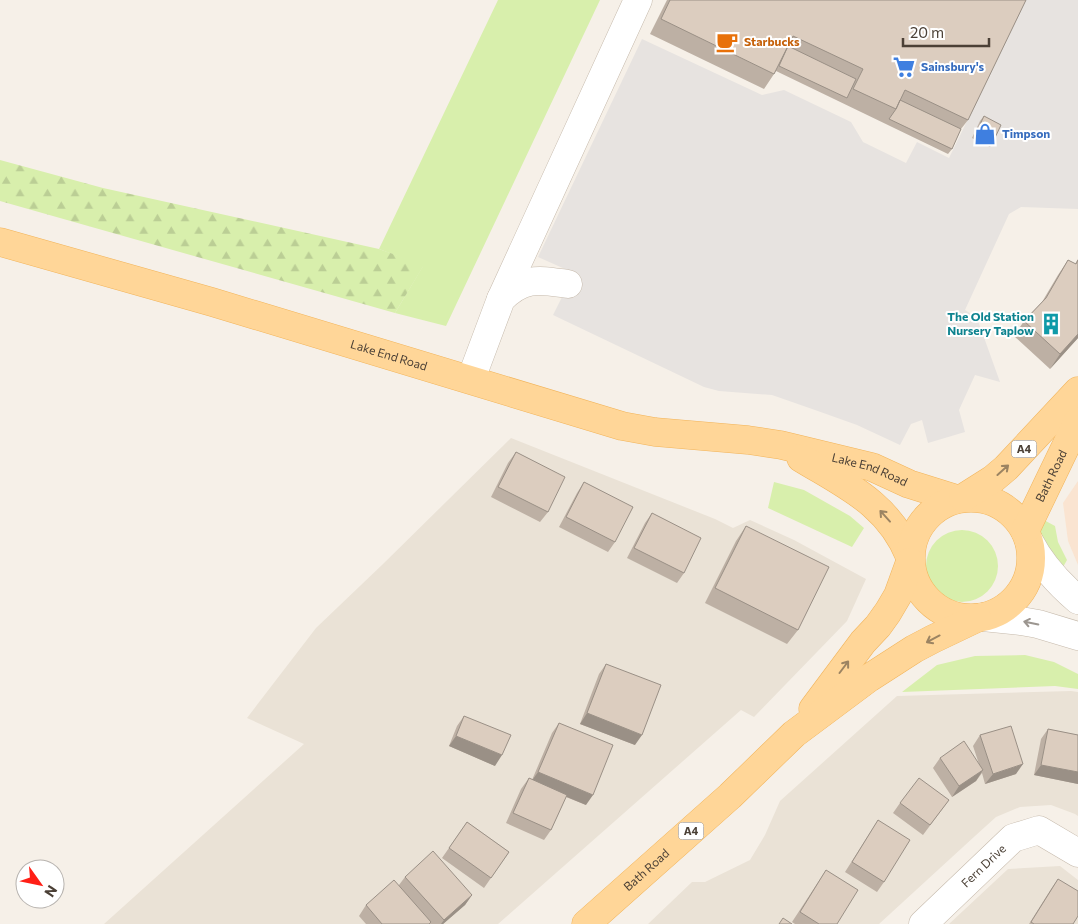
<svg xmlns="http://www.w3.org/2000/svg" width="1078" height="924" font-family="Commissioner,sans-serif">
  <defs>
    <pattern id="forest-firs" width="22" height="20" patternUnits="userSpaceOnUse" patternTransform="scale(1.25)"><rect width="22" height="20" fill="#d8efac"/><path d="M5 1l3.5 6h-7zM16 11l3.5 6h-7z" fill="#bbce95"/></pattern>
  </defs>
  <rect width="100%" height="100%" fill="#f6f0e8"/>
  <path fill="#eae2d6" d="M511 438 715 519 733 528 750 520 794 540 866 579 847 621 754 717 741 710 498 924H104L304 744 247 718 316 628 383 564Z
    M1071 691 1078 692V816L1075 814 1051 805 1020 807 996 817 975 836 879 924H648L692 882H705L750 860 765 835 780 801 897 696Z
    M1060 866 1078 880V924H949L1008 869Z"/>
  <path fill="#fae4d1" d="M1078 481V565L1068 541 1063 503Z"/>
  <path fill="#d8efac" d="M498 0H600L446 326 395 313 423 266 379 249Z
    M774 482 804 490 850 516 864 528 852 547 768 508Z
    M1042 519 1055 526 1058 542 1067 560 1058 576 1038 541Z
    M926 566a36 36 0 1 1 72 0a36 36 0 1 1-72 0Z
    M1025 655 1054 662 1078 674V689L1055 686 902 692 937 665 975 656Z"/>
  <path fill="url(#forest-firs)" d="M0 160 103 188 379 249 424 265 395 313 0 201Z"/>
  <path fill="#e7e3e0" d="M1026 0H1078V209L1021 207 1009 214 965 310 977 318 1000 382 975 375 959 410 965 432 928 443 922 420 911 424 900 445 857 425 815 410 772 395 719 391 704 387 553 315 574 273 538 257 642 39 762 95 784 90 851 122 863 142 906 163 917 142 949 158Z"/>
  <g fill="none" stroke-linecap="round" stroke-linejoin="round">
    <g stroke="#c6baac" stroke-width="29">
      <g id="minor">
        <path d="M501 299 638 0"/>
        <path d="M471 379 501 299C524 276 539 280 568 284"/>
        <path d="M1029 541C1041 564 1058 583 1078 600"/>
        <path d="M983 617 1021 621 1038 624 1078 636"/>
        <path id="s1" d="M923 924 1013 838 1039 830 1078 853"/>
      </g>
    </g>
    <g stroke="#f2b45a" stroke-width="29">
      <g id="major">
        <path id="s2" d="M0 242 212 302 622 426 655 432 748 440 781 445 872 467 909 484 957 499"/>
        <path d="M801 458C847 486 889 504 910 557"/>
        <circle cx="971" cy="558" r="60"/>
        <path d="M963 498 993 479 1006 468 1078 391"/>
        <path id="s3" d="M1025 531 1078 421"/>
        <path d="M813 709 863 642 878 626 888 612 898 595 910 562"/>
        <path id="s4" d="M586 924 730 796 794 734 869 678 914 649 933 639 977 618"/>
      </g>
    </g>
    <use href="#minor" stroke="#fff" stroke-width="28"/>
    <use href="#major" stroke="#ffd698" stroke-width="28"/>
  </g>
  <path fill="#bdb0a4" d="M667 0H1026L968 120 961 129 952 149 948 154 776 71 764 89 650 34Z
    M984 116 993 142 990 147 972 138 980 121Z
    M1078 259V338L1050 369 1014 336 1024 321 1042 302 1058 275 1068 260 1075 264Z
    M516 452 548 512 540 522 491 497 508 463Z
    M584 482 615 542 608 552 559 527 577 493Z
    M652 513 684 573 677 583 627 558 645 523Z
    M746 526 798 630 787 644 705 603 736 541Z
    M606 664 635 745 580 724 599 674Z
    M464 716 495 766 449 746 457 726Z
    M559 723 586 805 566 797 551 830 544 840 506 823 521 789 529 778 532 780 552 733Z
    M1048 729 1078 735V784L1034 775 1041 739Z
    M980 735 1016 774 985 784 982 773 976 781 952 797 933 768 940 758 979 764 973 746Z
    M949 800 923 835 893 813 900 803Z
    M878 820 884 882 877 892 845 872Z
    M467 822 509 852 484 888 442 858Z
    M826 870 837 924H795L792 922Z
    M405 877 472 895 465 905 443 924H366L359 916 366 905 399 885Z
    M1058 879 1073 924H1029L1051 889Z"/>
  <path fill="#9a9086" d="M1078 334V338L1050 369 1060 354Z
    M587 713 642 735 635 745 580 724Z
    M456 736 502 755 495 766 449 746Z
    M1023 764 1016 774 985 784 993 774Z
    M1041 765 1078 772V784L1034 775Z
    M983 770 976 781 952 797 959 786Z
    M538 772 593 795 586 805 531 782Z
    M472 895 465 905 443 924H441L444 920Z"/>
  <path fill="#dccdbf" stroke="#9a9086" d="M670 0H1026L968 120 905 90 896 109 853 89 863 69 793 36 774 74 661 19Z
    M788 46 856 79 847 98 779 66Z
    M900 100 961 129 952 149 889 119 896 109Z
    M984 116 1001 125 993 142 976 133Z
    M1068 260 1076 264 1078 260V334L1060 354 1024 321 1046 298Z
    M516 452 565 477 548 512 498 487Z
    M584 482 633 507 615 542 566 517Z
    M652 513 701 538 684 573 634 548Z
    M746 526 829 567 798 630 715 588Z
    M606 664 661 685 642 735 587 713Z
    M464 716 511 735 502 755 456 736Z
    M559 723 613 745 593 795 538 772Z
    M1011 726 1023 764 993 774 980 735Z
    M1048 729 1078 735V772L1041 765Z
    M964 741 983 770 959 786 940 758Z
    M529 778 567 795 551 830 513 813Z
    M919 778 949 800 930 825 900 803Z
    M878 820 910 840 884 882 852 862Z
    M467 822 509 852 491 878 449 848Z
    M433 851 472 895 444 920 405 877Z
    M826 870 858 890 837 924H819L800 912Z
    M1058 879 1078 891V916L1073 924H1034L1031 922Z
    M394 880 431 922 429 924H382L366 905Z
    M783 918 792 924H779Z"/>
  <defs><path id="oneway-shaft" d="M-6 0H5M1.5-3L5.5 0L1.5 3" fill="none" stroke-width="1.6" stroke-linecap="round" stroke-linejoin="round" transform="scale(1.25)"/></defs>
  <g stroke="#9c8462">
    <use href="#oneway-shaft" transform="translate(1003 470) rotate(-42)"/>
    <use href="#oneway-shaft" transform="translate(885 516) rotate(-132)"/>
    <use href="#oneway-shaft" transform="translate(933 639) rotate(152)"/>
    <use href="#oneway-shaft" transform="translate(844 667) rotate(-53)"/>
  </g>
  <use stroke="#9c9690" href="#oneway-shaft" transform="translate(1031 623) rotate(-168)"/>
  <defs>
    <g id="cafe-bare" transform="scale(1.725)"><path d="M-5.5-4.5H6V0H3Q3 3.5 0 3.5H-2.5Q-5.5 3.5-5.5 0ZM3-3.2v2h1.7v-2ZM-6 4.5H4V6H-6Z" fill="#e8710a" stroke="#fff" stroke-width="2.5" paint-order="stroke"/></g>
    <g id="supermarket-bare" transform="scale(1.725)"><path d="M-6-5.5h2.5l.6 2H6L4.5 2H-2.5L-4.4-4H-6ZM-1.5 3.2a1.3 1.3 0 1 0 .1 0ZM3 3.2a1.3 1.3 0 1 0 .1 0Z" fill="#3f7fe0" stroke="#fff" stroke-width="2.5" paint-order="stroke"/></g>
    <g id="shop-bare" transform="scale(1.725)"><path d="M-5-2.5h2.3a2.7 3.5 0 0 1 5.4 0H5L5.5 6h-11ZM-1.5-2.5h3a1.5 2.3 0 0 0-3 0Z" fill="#3f7fe0" stroke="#fff" stroke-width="2.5" paint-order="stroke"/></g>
    <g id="building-bare" transform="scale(1.725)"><path d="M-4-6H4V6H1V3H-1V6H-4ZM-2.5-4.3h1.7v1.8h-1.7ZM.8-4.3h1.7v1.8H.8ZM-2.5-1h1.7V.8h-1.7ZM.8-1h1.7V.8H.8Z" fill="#0f9aa8" stroke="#fff" stroke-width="2.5" paint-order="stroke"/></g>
  </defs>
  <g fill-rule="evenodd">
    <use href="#cafe-bare" x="727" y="42"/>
    <use href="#supermarket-bare" x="904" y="67"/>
    <use href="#shop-bare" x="985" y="134"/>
    <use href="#building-bare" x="1051" y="324"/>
  </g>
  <g text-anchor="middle" stroke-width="4" stroke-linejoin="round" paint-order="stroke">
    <g fill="#fff" stroke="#817972" stroke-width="1">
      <rect x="1011.5" y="440.5" width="25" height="17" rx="4"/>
      <rect x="678.5" y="822.5" width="25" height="17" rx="4"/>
    </g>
    <g font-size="11" font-weight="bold" fill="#4b4036">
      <text x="1024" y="453">A4</text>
      <text x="691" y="835">A4</text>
    </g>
    <g font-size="12" font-weight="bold" fill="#c56008" stroke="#fff" text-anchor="start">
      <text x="744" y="46">Starbucks</text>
    </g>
    <g font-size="12" font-weight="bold" fill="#366cbe" stroke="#fff" text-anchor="start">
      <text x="921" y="71">Sainsbury's</text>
      <text x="1002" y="138">Timpson</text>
    </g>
    <g font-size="12" font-weight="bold" fill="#0d838f" stroke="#fff" text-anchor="end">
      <text x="1034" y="321">The Old Station<tspan x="1034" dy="14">Nursery Taplow</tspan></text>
    </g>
    <g font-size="12" fill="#4b4036" stroke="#fff">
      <text dy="4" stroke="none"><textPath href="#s2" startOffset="405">Lake End Road</textPath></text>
      <text dy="4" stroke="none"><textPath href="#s2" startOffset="901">Lake End Road</textPath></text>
      <text dy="4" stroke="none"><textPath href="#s3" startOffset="61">Bath Road</textPath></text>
      <text dy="4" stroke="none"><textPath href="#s1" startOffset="84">Fern Drive</textPath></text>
      <text dy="4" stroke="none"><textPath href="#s4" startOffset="81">Bath Road</textPath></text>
    </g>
  </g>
  <g transform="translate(40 884) rotate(123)"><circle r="24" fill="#ffffff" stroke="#b7b3af"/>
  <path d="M0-4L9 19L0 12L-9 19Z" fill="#ff1f16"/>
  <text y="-8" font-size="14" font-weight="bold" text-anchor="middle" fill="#4b4036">N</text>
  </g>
  <path d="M903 38v8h86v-8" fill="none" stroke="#4b4036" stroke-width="2.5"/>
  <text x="910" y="38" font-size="15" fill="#4b4036" stroke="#ffffff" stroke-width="4" paint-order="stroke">20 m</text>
</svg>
